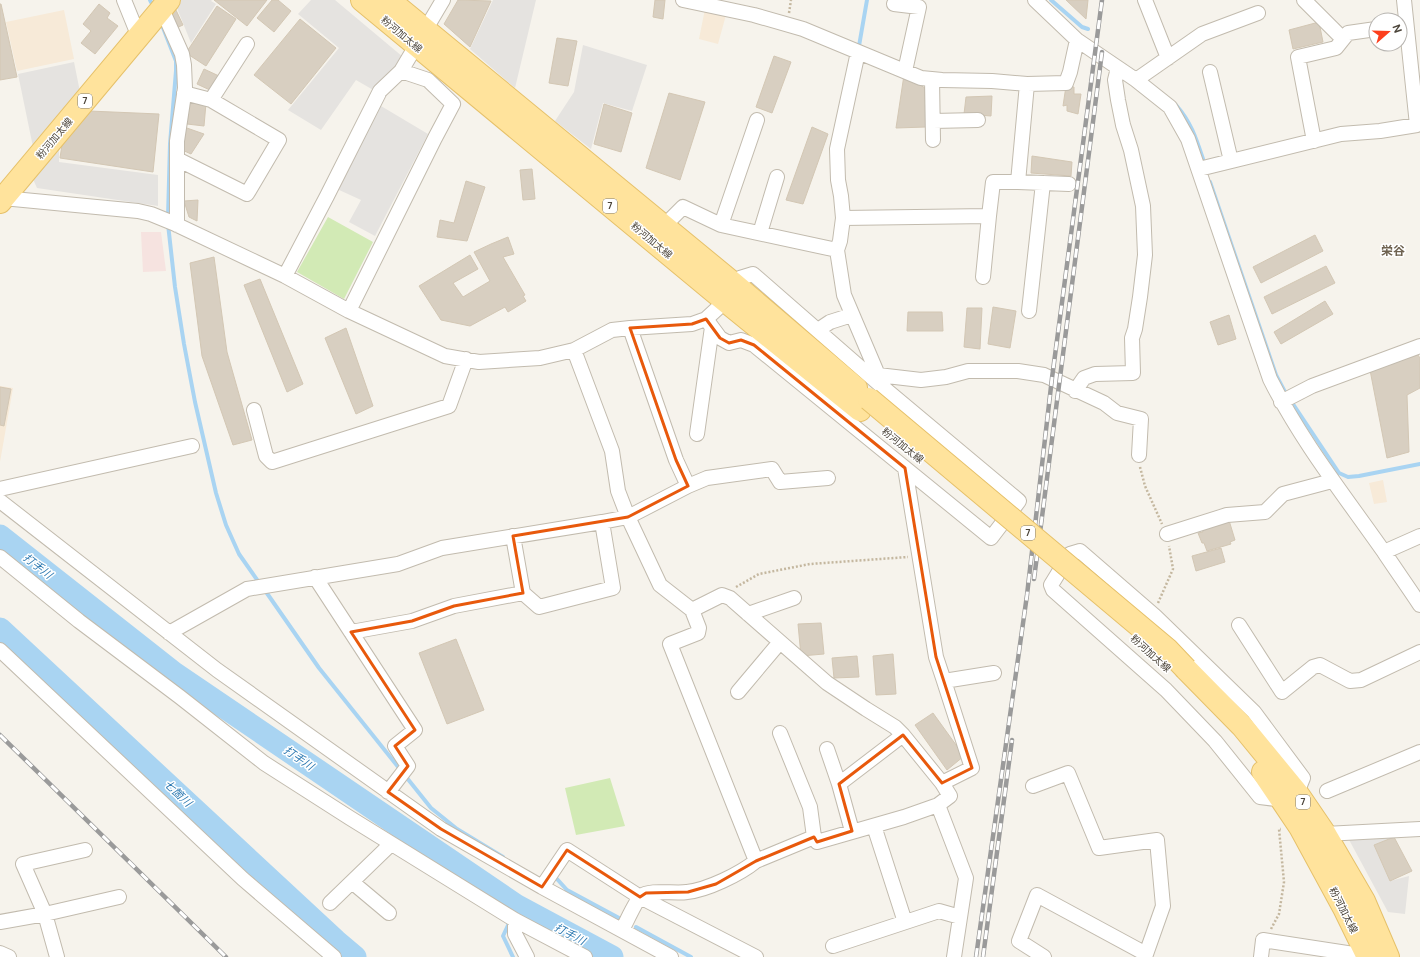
<svg xmlns="http://www.w3.org/2000/svg" width="1420" height="957" font-family="'DM Sans','Noto Sans JP',sans-serif">
  <rect width="100%" height="100%" fill="#f6f3ec"/>
  <path fill="#f7ead8" d="M705 9 726 15 718 44 699 39Z
    M64 10 74 59 17 71 6 22Z
    M0 386 13 388 0 462Z
    M1383 480 1387 502 1374 504 1369 483Z"/>
  <path fill="#f6e3e0" d="M141 232H161L166 271 143 272Z"/>
  <path fill="#d2eab5" d="M328 217 373 242 344 299 297 272Z
    M610 778 625 826 576 835 565 788Z"/>
  <path fill="#e5e3e0" d="M178 0H212L211 1 216 4 191 43 175 3Z
    M311 0H335L403 57 375 91 356 80 321 130 288 110 339 48 298 14Z
    M493 0H536L515 88 470 49Z
    M583 45 647 65 632 111 603 103 591 149 555 121 574 92Z
    M74 62 80 92 33 147 18 74Z
    M381 106 428 134 375 236 349 222 361 200 337 189Z
    M56 149 59 150V162L158 175V206L37 188 33 179Z
    M1389 833 1391 838 1374 845 1390 881 1409 876 1405 914 1388 912 1347 836Z"/>
  <g fill="none" stroke-linecap="round" stroke-linejoin="round">
    <path stroke="#a9d4f2" stroke-width="4" d="M150 0 151 2
      M1051 0 1082 27 1088 29
      M162 25 176 61V71L170 144 168 217
      M859 46 867 0
      M1176 105C1191 122 1196 138 1203 159
      M1210 182 1276 375 1285 392 1339 473 1348 477 1359 476 1420 464
      M168 224 175 287 184 344 195 402 216 493 226 525 239 554 260 584
      M264 589 319 668 431 808 457 829 503 857
      M557 879 567 890 619 918
      M513 915 517 906
      M510 921 503 936 513 957
      M636 927 691 957"/>
    <path stroke="#a9d4f2" stroke-width="23" d="M0 536 174 673 517 906 612 957
      M0 629 336 941 355 957"/>
  </g>
  <path fill="#d8cfc1" stroke="#d3c7b4" d="M214 0H267L247 26Z
    M272 0H278L291 11 274 32 257 18Z
    M458 0 491 1 470 47 444 24Z
    M655 0H665L663 19 653 17Z
    M1066 0H1088L1086 19Z
    M0 4H1L17 77 0 80Z
    M99 4 110 13 107 18 118 26 95 54 81 43 91 31 83 24Z
    M217 6 236 19 206 66 186 53Z
    M175 8 183 25 174 29 167 12Z
    M300 19 336 48 291 104 254 75Z
    M1319 22 1323 42 1293 49 1289 30Z
    M557 38 577 41 568 86 549 83Z
    M774 56 791 62 772 113 756 107Z
    M204 69 219 76 212 91 197 84Z
    M904 75 925 88 926 127 896 128Z
    M1066 86 1074 87V94H1081L1078 114 1067 111V105L1063 106Z
    M669 93 705 102 680 180 646 168Z
    M992 96 991 116 964 114 966 97Z
    M190 101 206 103 204 126 187 124Z
    M604 104 632 113 621 152 594 144Z
    M89 111 159 114 153 172 60 158 63 138Z
    M184 127 204 134 191 154 180 149Z
    M812 127 828 134 803 204 786 200Z
    M1032 156 1072 162 1071 176 1031 173Z
    M532 169 535 199 523 200 520 170Z
    M466 181 485 187 467 241 437 237 440 220 454 223Z
    M198 200 197 221 189 217 184 201Z
    M1315 235 1323 251 1261 283 1253 267Z
    M508 237 514 254 503 257 525 295 523 296 526 301 508 312 505 307 470 326 441 320 419 286 470 255 478 269 453 283 463 297 490 281 474 252 491 244Z
    M214 257 227 352 252 440 233 445 202 356 190 263Z
    M1326 266 1335 283 1272 314 1264 297Z
    M260 279 303 384 287 392 244 285Z
    M1325 301 1333 314 1281 344 1274 332Z
    M993 307 1016 311 1010 348 988 344Z
    M967 308H982L980 349 964 347Z
    M908 312H942L943 331H907Z
    M1229 315 1236 339 1218 345 1210 322Z
    M346 328 373 406 356 414 325 338Z
    M1418 355 1420 358V388L1407 395 1409 452 1387 458 1370 370Z
    M0 387 11 389 4 426 0 425Z
    M1228 517 1235 540 1230 542 1231 544 1207 551 1204 543H1202L1198 533 1203 532 1200 525Z
    M1221 548 1225 562 1196 571 1192 556Z
    M821 623 824 654 801 656 798 624Z
    M456 639 484 710 447 724 419 653Z
    M893 654 896 694 876 695 873 656Z
    M857 656 859 677 834 678 832 658Z
    M933 713 964 756 947 770 915 725Z
    M1394 837 1412 871 1390 881 1374 845Z"/>
  <g fill="none" stroke-linecap="round" stroke-linejoin="round">
    <g stroke="#c2bbae" stroke-width="16">
      <path id="street" d="M124 0 139 37
        M683 0 754 15 803 29 921 78 942 80 992 81 1027 84 1066 83 1070 72 1077 40
        M1035 0 1077 40 1136 80 1170 107 1188 139 1270 379C1301 441 1344 495 1384 552 1396 570 1408 587 1420 605
        M1145 0 1168 58
        M1304 0 1343 39
        M894 4 919 7 905 71
        M162 9 182 54 184 65 185 88 177 141V225
        M858 52 837 149 838 180 841 196 843 218 840 241 837 250 844 295 878 375V383
        M1210 72 1231 161
        M932 79 933 140
        M1136 80 1202 34 1258 13
        M211 100 247 44
        M757 120 721 225 837 250
        M933 121 978 120
        M1314 141 1298 57 1336 48 1348 33 1376 29
        M177 159 247 194 279 140 211 100 184 93
        M1199 169 1341 134 1380 131 1417 125 1404 0
        M1018 182 1069 184
        M3 198 138 211 151 214 173 223 285 276 349 311 445 356 479 362 540 358 574 350 612 330 630 328 692 324 706 319 719 307 734 284 740 278 753 274 878 383 1019 501 991 538 754 345 741 340 729 343 720 338 706 319
        M843 218 989 216 993 182H1018L1027 84
        M664 226 683 207 721 225
        M760 233 777 177
        M285 276 327 196 380 91 401 71 443 0
        M983 277 989 216
        M349 311 435 138 453 104 428 80 401 71
        M1029 311 1043 183
        M630 328 676 460 688 486 707 478 772 469 780 482 828 478
        M818 330 830 322 852 315
        M574 350 612 451 618 491 628 517 660 585 692 610 722 595 730 598 827 683 866 709 895 727 903 735 942 783
        M878 375 921 380 946 377 968 371H1018L1044 375 1104 403 1117 413 1141 419 1139 455
        M1075 391 1084 378 1095 374 1133 373 1132 338 1135 329 1140 297 1145 255 1143 206 1131 150 1123 125 1118 100 1115 80 1118 68
        M1281 402 1312 386 1420 346
        M254 410 266 456 272 462 449 406 466 359
        M697 434 712 327
        M905 468 936 657 944 681 994 673
        M0 489 192 446
        M0 501 217 670 441 829 542 887 671 957
        M1167 534 1227 515 1265 512 1283 494 1332 481
        M1384 552 1420 536
        M0 557 79 621 180 697 264 763 350 818 515 920 585 957
        M315 577 415 730 395 746 408 766 388 792
        M523 593 539 607 613 588 602 522 628 517 688 486
        M748 614 794 598
        M1239 625 1282 692 1313 667 1320 665 1350 681 1361 680 1420 652
        M351 632 412 621 454 606 523 593 513 536
        M169 633 247 589 398 564 442 548 602 522
        M0 650 243 879 334 957
        M738 692 780 642
        M780 733 810 807 814 837
        M827 749 839 784 852 831
        M839 784 903 735
        M1033 786 1068 773 1099 848 1157 840 1163 906 1145 957
        M1327 791 1420 752
        M1283 800 1260 797 1215 741 1166 690 1053 590 1051 585 1070 554 1080 551 1155 616 1254 712 1303 778 1297 793
        M938 805 966 878 954 957
        M874 826 905 922
        M1325 834 1420 829
        M756 861 814 837 817 842 904 817 938 805 950 796 942 783 972 768 944 681
        M352 882 389 913
        M542 887 567 850 640 897 756 957
        M330 903 391 844
        M515 920V934L527 957
        M0 922 45 914 23 864 85 850
        M622 930C626 923 636 900 641 896 650 889 675 894 687 892 707 890 740 874 756 861L670 644 698 633 699 628 692 610
        M833 946 939 911 960 917
        M0 953 9 957
        M57 957 45 914 119 897
        M1044 957 1019 941 1037 895 1146 954
        M1261 957 1263 940 1373 957"/>
    </g>
    <g stroke="#e6c16a" stroke-width="24">
      <path id="primary" d="M362 0 723 299 860 410
        M389 0 734 284 856 388
        M0 202 169 0
        M1186 669 1242 726 1297 793 1325 834 1364 901 1388 957
        M1263 772 1300 827 1344 908 1368 957"/>
    </g>
    <path stroke="#c4b79f" stroke-width="2.5" stroke-dasharray="2 2" stroke-linecap="butt" d="M789 13 791 0
      M1140 467 1145 486 1162 524
      M736 587 759 574 810 564 908 557
      M1158 603 1173 569 1169 546
      M1271 929 1279 914 1284 882 1279 829H1281"/>
    <use href="#street" stroke="#fff" stroke-width="14"/>
    <use href="#primary" stroke="#ffe39c" stroke-width="22"/>
    <g stroke="#9a9a9a" stroke-width="4.5">
      <path id="rail" d="M1034 579 1102 52
        M0 735 226 957
        M976 957 1027 595 1052 378 1102 0
        M983 957 1012 740"/>
    </g>
    <use href="#rail" stroke="#fff" stroke-width="3" stroke-dasharray="9" stroke-linecap="butt"/>
    <g stroke="#e6c16a" stroke-width="24" stroke-linecap="butt">
      <path id="primary-bridge" d="M869 399 1168 650 1186 669"/>
    </g>
    <use href="#primary-bridge" stroke="#ffe39c" stroke-width="22"/>
  </g>
  <path fill="none" stroke="#e8590c" stroke-width="3" stroke-linejoin="round" d="M706 319 720 338 729 343 741 340 754 345 905 468 936 657 972 768 942 783 903 735 839 784 852 831 817 842 814 837 756 861 716 884 688 892 646 893 640 897 567 850 542 887 441 829 388 792 408 766 395 746 415 730 351 632 412 621 454 606 523 593 513 536 628 517 688 486 676 460 630 328 692 324Z"/>
  <g text-anchor="middle" stroke-width="3" stroke-linejoin="round" paint-order="stroke">
    <g fill="#fff" stroke="#817c74" stroke-width="1">
      <rect x="78" y="94" width="14" height="14" rx="3"/>
      <rect x="603" y="199" width="14" height="14" rx="3"/>
      <rect x="1021" y="526" width="14" height="14" rx="3"/>
      <rect x="1296" y="795" width="14" height="14" rx="3"/>
    </g>
    <g font-size="9" font-weight="bold" fill="#4b4439">
      <text x="85" y="104">7</text>
      <text x="610" y="209">7</text>
      <text x="1028" y="536">7</text>
      <text x="1303" y="805">7</text>
    </g>
    <g font-size="10" fill="#4b4439" stroke="#fff">
      <text transform="translate(402 34) rotate(40)" y="4">粉河加太線</text>
      <text transform="translate(54 138) rotate(-50)" y="4">粉河加太線</text>
      <text transform="translate(652 240) rotate(40)" y="4">粉河加太線</text>
      <text transform="translate(903 445) rotate(39)" y="4">粉河加太線</text>
      <text transform="translate(1151 653) rotate(42)" y="4">粉河加太線</text>
      <text transform="translate(1344 910) rotate(63)" y="4">粉河加太線</text>
    </g>
    <g font-size="11" font-style="italic" fill="#2e7ab2" stroke="#fff">
      <text transform="translate(38 566) rotate(38)" y="4">打手川</text>
      <text transform="translate(299 758) rotate(34)" y="4">打手川</text>
      <text transform="translate(178 793) rotate(43)" y="4">七箇川</text>
      <text transform="translate(570 934) rotate(28)" y="4">打手川</text>
    </g>
    <g font-size="12" font-weight="bold" fill="#6e6250" stroke="#fff">
      <text x="1393" y="255">栄谷</text>
    </g>
  </g>
  <g transform="translate(1388 32) rotate(70)"><circle r="19" fill="#ffffff" stroke="#b7b4b0"/>
  <path d="M0-3L7 15L0 10L-7 15Z" fill="#fc3f1d"/>
  <text y="-6" font-size="11" font-weight="bold" text-anchor="middle" fill="#4b4439">N</text>
  </g>
</svg>
